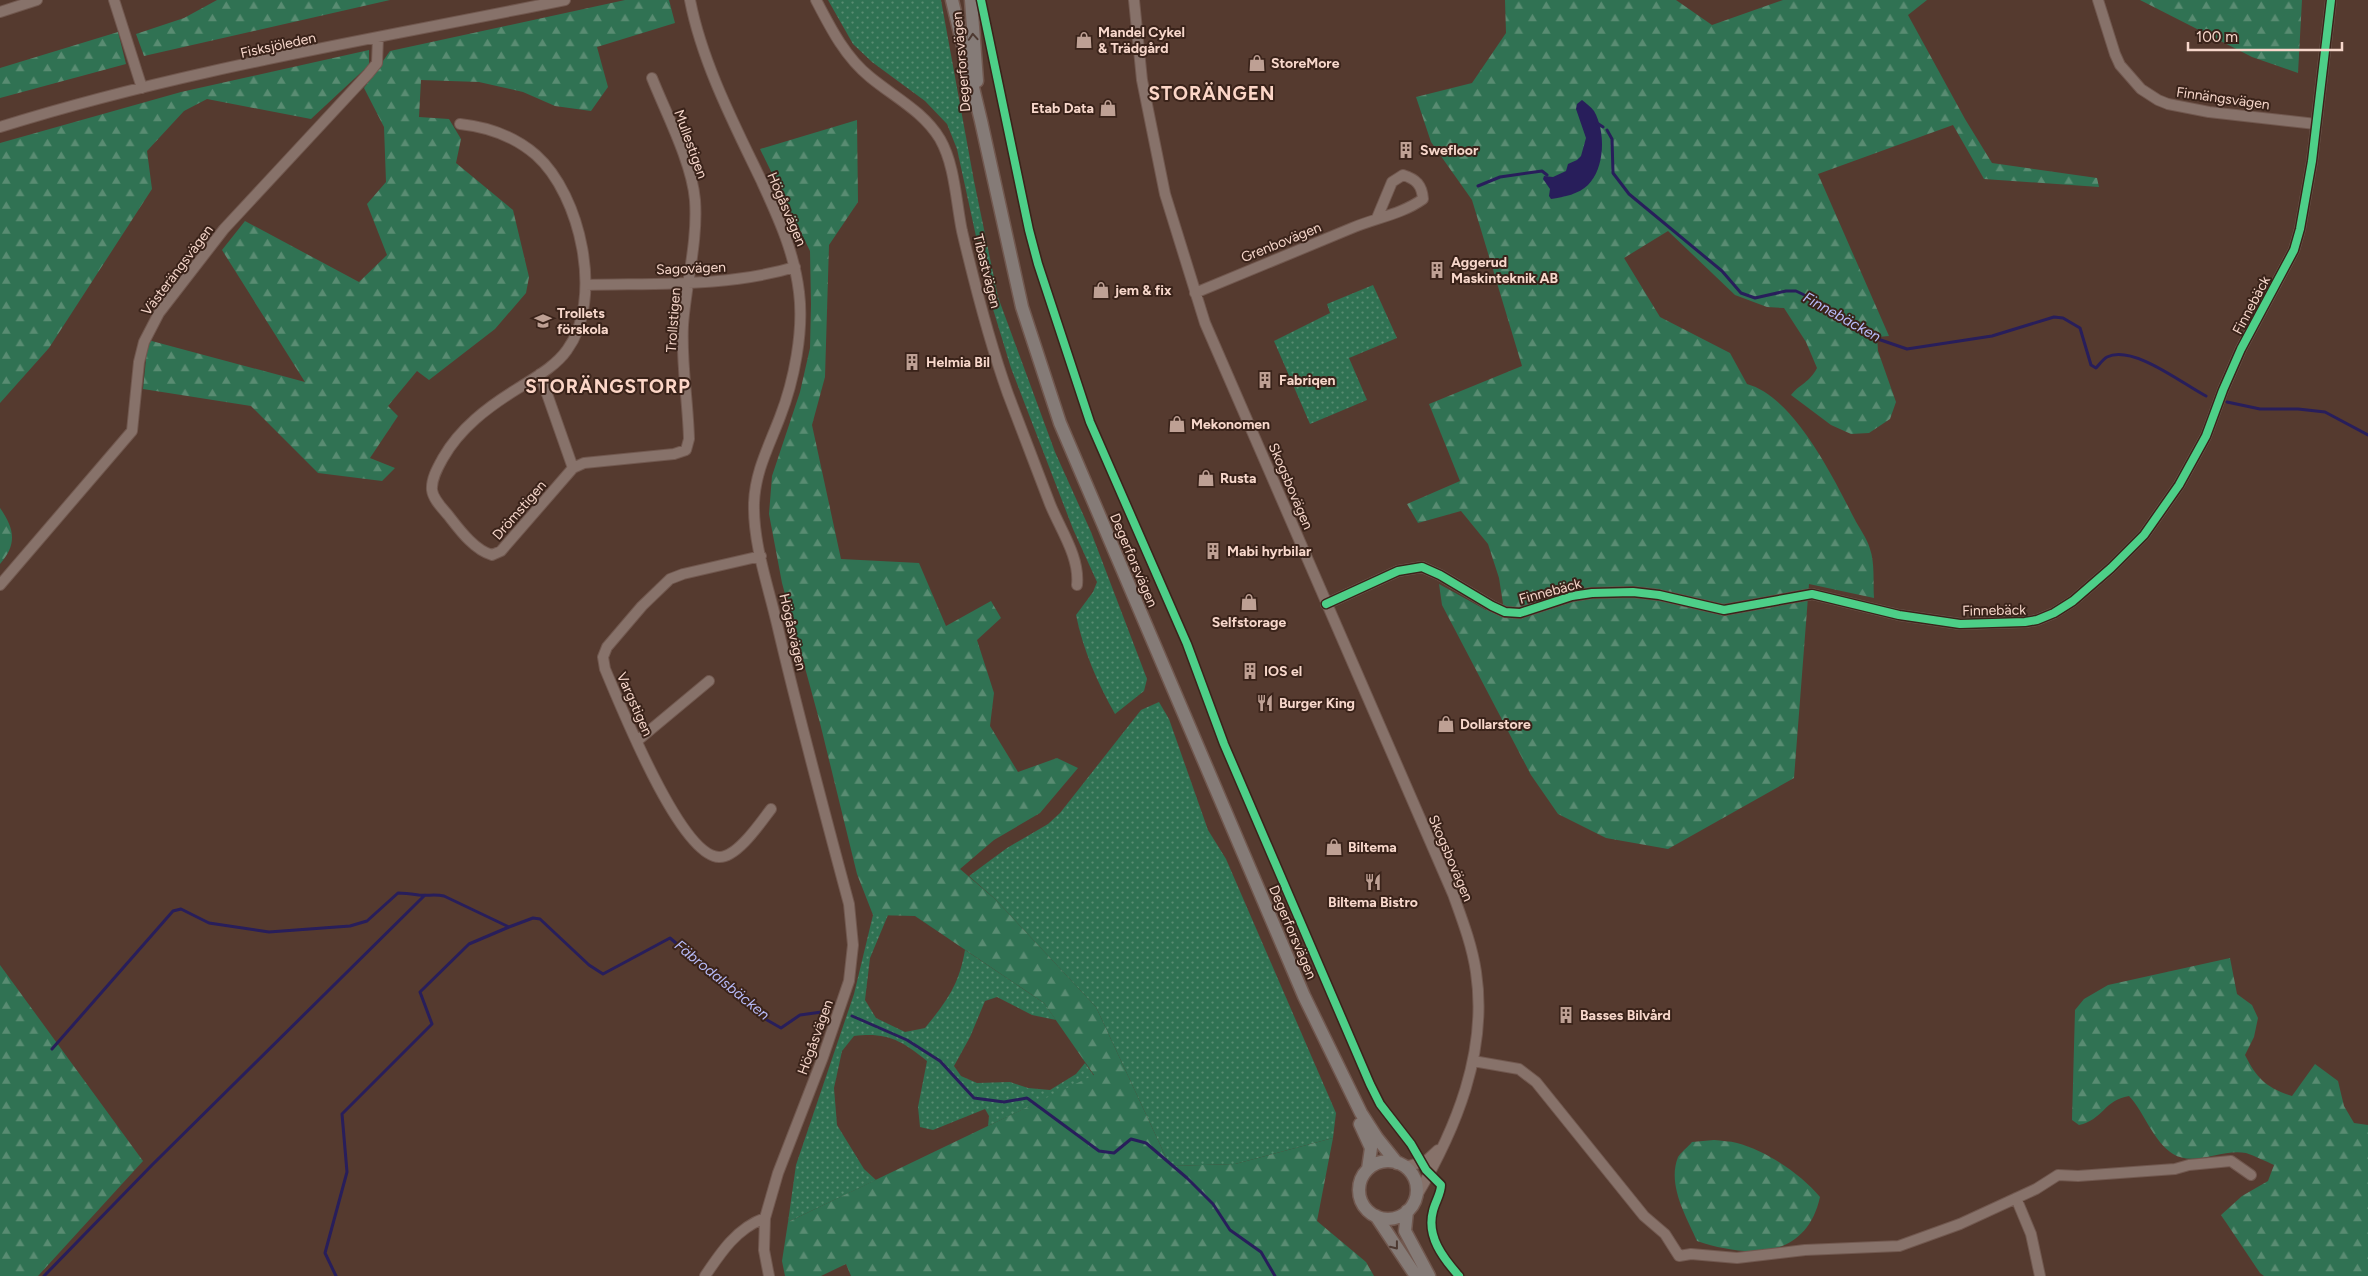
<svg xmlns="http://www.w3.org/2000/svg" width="2368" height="1276" font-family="Figtree,sans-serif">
  <defs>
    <pattern id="grass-dots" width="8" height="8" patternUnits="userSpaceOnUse" patternTransform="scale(1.25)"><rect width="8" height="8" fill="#307253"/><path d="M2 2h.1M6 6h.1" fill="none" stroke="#598c72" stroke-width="1.8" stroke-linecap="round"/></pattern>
    <pattern id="forest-firs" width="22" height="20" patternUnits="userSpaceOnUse" patternTransform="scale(1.25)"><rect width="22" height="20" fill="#307253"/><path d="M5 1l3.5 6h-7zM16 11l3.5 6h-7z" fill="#598c72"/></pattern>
  </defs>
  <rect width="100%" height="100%" fill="#553a2f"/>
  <path fill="url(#grass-dots)" d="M828 0H941L974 181 998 297 1055 452 1091 532 1147 679 1144 691 1115 714C1098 684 1083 650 1076 615L1093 592 1097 582 1073 529 1011 368 989 296 957 149 947 124 925 101 872 62 853 44Z
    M1373 285 1397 338 1349 358 1367 400 1310 424 1274 341 1330 313 1327 304Z
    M1159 702 1169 719 1208 830 1226 859 1336 1113 1333 1138 1235 1164 1170 1166 1096 1007 995 899 969 876 1007 848 1048 824 1060 813 1141 710Z
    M873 915H888L870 958 865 1000 876 1018 905 1032 925 1028C947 1001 959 985 965 950L1044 1003 1056 1020 1032 1015 997 997 985 1001 970 1037 954 1066 961 1076 977 1083 1010 1082 1028 1088 1050 1090 1076 1074 1085 1063 1094 1076 988 1126 989 1116 985 1109 933 1130 920 1127 918 1107 927 1061C902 1041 888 1032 854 1036L842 1051 834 1088 837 1125 864 1169 876 1180 788 1222 796 1165 854 994Z"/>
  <path fill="url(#forest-firs)" d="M217 0H390L144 56 136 34 184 18Z
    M625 0H669L675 23 597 47 608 87 591 111 555 106 523 92 479 82 421 80 419 117 449 119 461 139 456 163 513 210 529 277 526 293 495 329 429 380 417 371 388 406 398 416 370 458 395 468 382 481 318 473 251 406 143 389 148 340 305 382 222 250 245 221 359 282 387 255 367 204 386 182 384 127 364 88 390 51Z
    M1505 0H1676L1712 25 1783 0H1927L1908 15 1965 119 1992 163 2097 178 2099 187 1984 179 1953 125 1818 174 1889 336 1877 337 1878 351 1896 402 1890 419 1869 433 1851 434 1831 425 1791 395C1801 383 1809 383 1817 368L1806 342 1784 308 1767 307 1735 295 1668 231 1624 258 1660 317 1730 353 1747 384C1794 397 1833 477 1854 518 1859 528 1867 538 1870 549 1875 563 1873 583 1874 598L1809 584 1794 778 1668 849 1606 838 1558 814 1531 775 1442 605 1439 584 1486 610H1504L1499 578 1488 544 1461 511 1418 523 1407 504 1460 481 1429 404 1522 366 1472 200 1431 142 1416 97 1472 83 1506 33Z
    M2140 0H2302L2298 73 2252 57Z
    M118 32 126 64 0 98V68Z
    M369 50V65L311 119 207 99 184 111 147 151 152 189 49 348 0 403V143L181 92Z
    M857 120 858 202 829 245 825 377 812 425 841 559 919 563 946 626 991 601 1001 618 977 640 994 693 990 726 1018 772 1057 758 1078 768 1040 813 994 840 960 869 995 899 1096 1007 1170 1166 1235 1164 1333 1138 1317 1221 1366 1262 1374 1276H851L846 1264 821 1276H785L782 1261 788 1222 1094 1075 1044 1003 915 916 873 915 857 874 820 723 782 583 769 514 772 476 800 392 810 348 811 304 810 251 760 149Z
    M0 508C15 529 17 545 0 564Z
    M2230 958 2237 994 2252 1005 2258 1018 2254 1037 2245 1055C2257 1079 2267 1088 2292 1096L2315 1064 2338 1081 2344 1106 2354 1123 2368 1125V1276H2264L2260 1273 2221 1215 2242 1196 2268 1181 2274 1165C2265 1161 2255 1156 2246 1153 2223 1148 2194 1167 2173 1154 2152 1140 2145 1113 2129 1096 2104 1100 2103 1120 2079 1125L2072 1120 2075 1010 2084 999 2108 985Z
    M0 965 143 1161 38 1276H0Z
    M1714 1140C1721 1141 1730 1141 1737 1143 1767 1151 1801 1174 1820 1197 1806 1260 1748 1258 1697 1241 1686 1216 1667 1185 1678 1157 1681 1152 1688 1147 1692 1142Z"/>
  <path fill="#281e5b" d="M1582 100C1586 103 1591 107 1594 111 1606 132 1605 168 1588 185 1579 194 1564 197 1551 199L1549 196 1550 189 1543 179 1544 176 1553 177 1566 171 1568 164 1577 160 1581 156 1586 138 1576 109 1577 104Z"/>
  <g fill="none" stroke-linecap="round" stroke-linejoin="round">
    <path stroke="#281e5b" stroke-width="3" d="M1597 123 1603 127
      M1607 130 1612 139 1613 173 1629 194 1722 271 1741 293 1755 298 1786 291H1796L1825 305 1872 337 1907 349 1992 336 2054 317 2063 318 2080 328 2091 365 2096 368C2099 365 2103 359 2107 357 2133 344 2184 385 2206 396
      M1478 186 1500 177 1542 171 1547 175
      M2227 402 2260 409H2298L2325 412 2368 435
      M852 1016 907 1040 940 1061 974 1098 1004 1102 1027 1098 1099 1151 1114 1153 1131 1139 1146 1143 1187 1178 1213 1204 1230 1230 1261 1252 1275 1276
      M52 1049 173 911 181 909 209 923 269 932 350 926 367 921 398 893C406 893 412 894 419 895 428 896 435 894 444 896L509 927
      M44 1276 152 1165 425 895
      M336 1276 325 1253 347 1172 342 1114 432 1024 420 992 469 944 509 927 533 918 540 919 589 965 603 974 670 938 767 1020 781 1028 800 1015 829 1011"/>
    <g stroke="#71584f" stroke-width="12">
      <path id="minor" d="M114 0 142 88
        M690 0C702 62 734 124 761 180 778 217 794 251 799 292 804 331 794 381 780 417 769 446 755 472 754 503 753 544 768 585 777 624 799 718 824 811 849 904L853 945 849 981 823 1057 778 1173 765 1218 764 1250 769 1276
        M816 0C830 27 845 57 870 77 894 97 923 111 940 139 955 165 956 202 962 231 975 286 989 341 1008 394 1022 431 1036 467 1050 504 1060 529 1080 557 1077 585
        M1134 0 1142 80 1165 194 1205 323 1453 894C1462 919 1472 945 1476 972 1488 1052 1456 1129 1416 1197
        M2098 0 2115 54 2120 65 2141 89 2158 100 2168 104 2209 112 2316 124
        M0 12 37 0
        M460 124C488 127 514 136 536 155 581 195 604 300 567 350 555 367 534 378 517 389 488 407 460 428 443 458 438 467 431 479 432 490 433 499 442 508 448 515 459 529 474 550 492 555L501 551 573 468 584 463 674 454 686 450 689 439C688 401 681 363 683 325 686 283 698 242 695 200 692 163 666 113 652 78
        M0 127C184 69 376 39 565 0
        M586 285C656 283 728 287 795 267
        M1195 293C1248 271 1300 249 1352 228 1376 218 1402 214 1423 199 1422 185 1416 179 1403 175L1392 182 1377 218
        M540 374 573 468
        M761 556 683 574 670 579 642 606 607 647 603 657 605 669C620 704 680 856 719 857 737 858 761 822 771 809
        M0 585 132 431 139 362 144 342 159 313 224 229 368 74 377 63 378 38
        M1326 604 1398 571 1422 567 1440 575 1492 606 1505 612 1520 613 1572 596 1592 593 1633 592 1659 595 1724 610 1812 594 1899 615 1960 624 2025 622 2037 620 2054 613 2073 601 2111 568 2144 535 2179 485 2206 436 2223 390 2241 349 2294 250 2300 229 2312 161 2331 0
        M637 741 709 681
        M1473 1061 1519 1069 1536 1082 1644 1216 1665 1234 1679 1256 1691 1254 1737 1258 1805 1250 1899 1246 1960 1224 2036 1189 2058 1175 2078 1176 2175 1169 2189 1165 2231 1161 2251 1175
        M1405 1167 1426 1161 1438 1150
        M2016 1198 2031 1234 2040 1276
        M705 1276C721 1252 737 1228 765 1218"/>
    </g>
    <g stroke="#71584f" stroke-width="15">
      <path id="major" d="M952 0 981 121 1022 307 1060 423 1304 996 1361 1113 1377 1138 1397 1163
        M971 0 977 81
        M1360 1124 1371 1148 1368 1169
        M1359 1190a29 29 0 1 1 58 0a29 29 0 1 1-58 0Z
        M1407 1211 1405 1231 1429 1276
        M1376 1216 1416 1276"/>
    </g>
    <use href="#minor" stroke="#87726a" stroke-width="10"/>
    <use href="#major" stroke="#857b77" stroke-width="12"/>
    <g stroke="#3a231a" stroke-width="11">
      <path id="cycleway" d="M981 0 1029 230 1038 264 1090 422 1187 644 1224 744 1370 1084 1380 1104 1411 1144 1426 1170 1441 1185C1441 1194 1435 1202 1433 1211 1426 1236 1443 1258 1459 1276
        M1326 604 1398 571 1422 567 1440 575 1492 606 1505 612 1520 613 1572 596 1592 593 1633 592 1659 595 1724 610 1812 594 1899 615 1960 624 2025 622 2037 620 2054 613 2073 601 2111 568 2144 535 2179 485 2206 436 2223 390 2241 349 2294 250 2300 229 2312 161 2331 0"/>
    </g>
    <use href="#cycleway" stroke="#4dcf88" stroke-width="8"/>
  </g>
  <defs><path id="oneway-chevron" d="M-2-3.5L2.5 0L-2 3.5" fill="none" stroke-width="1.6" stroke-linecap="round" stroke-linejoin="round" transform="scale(1.25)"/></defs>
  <g stroke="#4d3931">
    <use href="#oneway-chevron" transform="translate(973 37) rotate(-94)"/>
    <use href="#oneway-chevron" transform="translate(1395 1246) rotate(52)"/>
  </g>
  <defs>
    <g id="shop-bare" transform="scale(1.35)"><path d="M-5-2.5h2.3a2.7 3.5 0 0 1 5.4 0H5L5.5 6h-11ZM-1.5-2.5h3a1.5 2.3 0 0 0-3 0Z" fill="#bea094" stroke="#3a231a" stroke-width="2.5" paint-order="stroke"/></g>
    <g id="building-bare" transform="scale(1.35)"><path d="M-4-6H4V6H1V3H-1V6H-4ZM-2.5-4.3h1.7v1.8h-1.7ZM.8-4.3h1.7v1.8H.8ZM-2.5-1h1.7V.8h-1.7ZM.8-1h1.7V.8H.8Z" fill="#bea094" stroke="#3a231a" stroke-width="2.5" paint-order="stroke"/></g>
    <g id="school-bare" transform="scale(1.35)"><path d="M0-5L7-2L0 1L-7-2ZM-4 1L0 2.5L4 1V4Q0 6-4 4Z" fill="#bea094" stroke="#3a231a" stroke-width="2.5" paint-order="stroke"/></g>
    <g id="restaurant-bare" transform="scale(1.35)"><path d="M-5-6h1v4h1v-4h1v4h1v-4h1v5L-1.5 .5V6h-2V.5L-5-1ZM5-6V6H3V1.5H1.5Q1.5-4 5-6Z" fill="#bea094" stroke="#3a231a" stroke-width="2.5" paint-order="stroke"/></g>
  </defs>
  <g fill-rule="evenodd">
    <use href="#shop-bare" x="1084" y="40"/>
    <use href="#shop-bare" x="1257" y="63"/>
    <use href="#shop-bare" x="1108" y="108"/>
    <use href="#building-bare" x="1406" y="150"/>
    <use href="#building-bare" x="1437" y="270"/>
    <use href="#shop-bare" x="1101" y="290"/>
    <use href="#school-bare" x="543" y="321"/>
    <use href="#building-bare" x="912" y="362"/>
    <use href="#building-bare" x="1265" y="380"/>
    <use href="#shop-bare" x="1177" y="424"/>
    <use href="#shop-bare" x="1206" y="478"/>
    <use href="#building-bare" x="1213" y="551"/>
    <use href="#shop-bare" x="1249" y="602"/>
    <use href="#building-bare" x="1250" y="671"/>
    <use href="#restaurant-bare" x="1265" y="703"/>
    <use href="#shop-bare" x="1446" y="724"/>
    <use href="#shop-bare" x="1334" y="847"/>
    <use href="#restaurant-bare" x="1373" y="882"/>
    <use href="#building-bare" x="1566" y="1015"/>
  </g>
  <g text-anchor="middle" stroke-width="4" stroke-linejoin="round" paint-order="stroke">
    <g font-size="14" font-weight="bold" fill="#f7d7cb" stroke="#3a231a" text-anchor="start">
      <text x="1098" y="37">Mandel Cykel<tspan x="1098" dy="16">&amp; Trädgård</tspan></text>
      <text x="1271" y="68">StoreMore</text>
      <text x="1094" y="113" text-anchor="end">Etab Data</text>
      <text x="1420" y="155">Swefloor</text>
      <text x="1451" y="267">Aggerud<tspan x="1451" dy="16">Maskinteknik AB</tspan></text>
      <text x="1115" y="295">jem &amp; fix</text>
      <text x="557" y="318">Trollets<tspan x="557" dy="16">förskola</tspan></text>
      <text x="926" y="367">Helmia Bil</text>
      <text x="1279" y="385">Fabriqen</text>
      <text x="1191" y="429">Mekonomen</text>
      <text x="1220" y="483">Rusta</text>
      <text x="1227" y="556">Mabi hyrbilar</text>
      <text x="1249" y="627" text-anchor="middle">Selfstorage</text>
      <text x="1264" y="676">IOS el</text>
      <text x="1279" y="708">Burger King</text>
      <text x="1460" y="729">Dollarstore</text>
      <text x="1348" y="852">Biltema</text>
      <text x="1373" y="907" text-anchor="middle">Biltema Bistro</text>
      <text x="1580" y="1020">Basses Bilvård</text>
    </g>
    <g font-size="14" fill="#f7d7cb" stroke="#3a231a">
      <text transform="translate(278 45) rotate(-12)" y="5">Fisksjöleden</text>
      <text transform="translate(961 62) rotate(-95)" y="5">Degerforsvägen</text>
      <text transform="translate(2223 98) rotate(8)" y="5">Finnängsvägen</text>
      <text transform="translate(691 144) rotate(70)" y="5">Mullestigen</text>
      <text transform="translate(787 209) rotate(67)" y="5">Högåsvägen</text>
      <text transform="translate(1281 242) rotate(-22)" y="5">Grenbovägen</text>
      <text transform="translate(691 268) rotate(-2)" y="5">Sagovägen</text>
      <text transform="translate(177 270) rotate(-53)" y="5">Västerängsvägen</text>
      <text transform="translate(987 271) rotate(76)" y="5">Tibastvägen</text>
      <text transform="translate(2251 305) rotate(-62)" y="5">Finnebäck</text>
      <text transform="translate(673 320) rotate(-86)" y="5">Trollstigen</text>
      <text transform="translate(1291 486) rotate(67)" y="5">Skogsbovägen</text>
      <text transform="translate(519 510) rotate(-49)" y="5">Drömstigen</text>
      <text transform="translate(1134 560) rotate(67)" y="5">Degerforsvägen</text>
      <text transform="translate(1550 591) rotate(-15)" y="5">Finnebäck</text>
      <text transform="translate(1994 610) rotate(-1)" y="5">Finnebäck</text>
      <text transform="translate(793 632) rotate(77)" y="5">Högåsvägen</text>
      <text transform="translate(635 704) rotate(66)" y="5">Vargstigen</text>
      <text transform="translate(1451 858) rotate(67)" y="5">Skogsbovägen</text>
      <text transform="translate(1293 932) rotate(67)" y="5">Degerforsvägen</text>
      <text transform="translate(815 1037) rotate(-70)" y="5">Högåsvägen</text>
    </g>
    <g font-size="15" font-style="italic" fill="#b7baf7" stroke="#3a231a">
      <text transform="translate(1842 317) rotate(29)" y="5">Finnebäcken</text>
      <text transform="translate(722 980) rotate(39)" y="5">Fäbrodalsbäcken</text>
    </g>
    <g font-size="19" font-weight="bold" letter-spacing="1" fill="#fcd6c7" stroke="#3a231a">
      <text x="1212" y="100">STORÄNGEN</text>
      <text x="608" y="393">STORÄNGSTORP</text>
    </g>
  </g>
  <path d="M2188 42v8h154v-8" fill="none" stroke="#f7d7cb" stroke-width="2.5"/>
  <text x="2196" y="42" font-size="15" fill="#f7d7cb" stroke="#3a231a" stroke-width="4" paint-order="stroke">100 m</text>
</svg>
